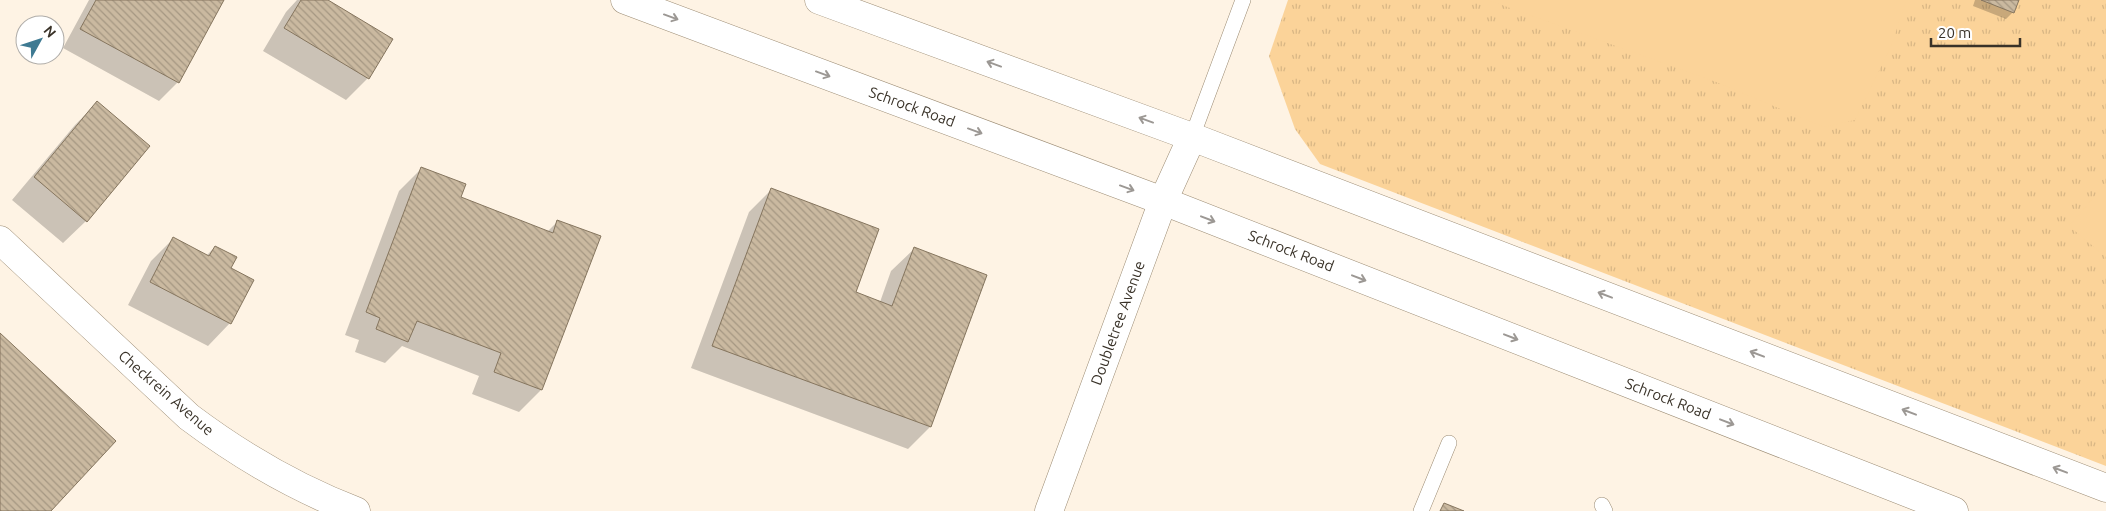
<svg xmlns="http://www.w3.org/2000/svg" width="2106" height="511" font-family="Ubuntu,sans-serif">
  <defs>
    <pattern id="grass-tufts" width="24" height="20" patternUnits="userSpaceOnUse" patternTransform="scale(1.25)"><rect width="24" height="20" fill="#fbd399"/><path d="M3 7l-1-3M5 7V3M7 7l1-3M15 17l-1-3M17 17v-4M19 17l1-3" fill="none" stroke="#d8b684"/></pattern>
    <pattern id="building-back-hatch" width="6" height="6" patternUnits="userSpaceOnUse" patternTransform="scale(1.25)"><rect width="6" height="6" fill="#cab9a0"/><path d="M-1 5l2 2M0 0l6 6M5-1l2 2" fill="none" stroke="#a59782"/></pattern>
  </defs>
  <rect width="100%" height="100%" fill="#fef3e4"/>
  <path fill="url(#grass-tufts)" d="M1288 0H2106V466L1320 164 1295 129 1269 56Z"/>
  <path fill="#fbd399" d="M1488 0H1906L1892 44 1855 120 1824 127 1716 82Z
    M2106 183V257L2069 226Z"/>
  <path fill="#0003" d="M89 0H223L178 82 159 101 63 48Z
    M297 0H325L368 78 346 100 263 51 286 12Z
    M1975 0H2018L2013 12 2006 19 1973 6Z
    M97 103 148 146 86 221 63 243 12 200 75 125Z
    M422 168 459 198 547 232 558 221 599 237 541 390 519 412 472 394 479 376 402 346 385 363 355 352 359 340 345 335 399 191Z
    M771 190 854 293 880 302 891 271 914 249 930 427 908 449 691 368 749 212Z
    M173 239 206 256 215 247 229 269 230 323 208 346 128 305 151 261Z"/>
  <path fill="url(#building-back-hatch)" stroke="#85755e" d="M96 0H224L179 83 80 29Z
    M301 0H328L393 39 369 79 284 28Z
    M1981 0H2019L2014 13Z
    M97 101 150 146 87 222 34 177Z
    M421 167 466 184 461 197 553 233 557 220 601 236 542 390 494 372 501 353 417 321 408 342 376 329 380 318 366 312Z
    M771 188 879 229 856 292 892 306 914 247 987 275 931 427 712 346Z
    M173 237 209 256 215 246 237 257 231 268 254 280 231 324 150 282Z
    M0 333 116 441 51 511H0Z
    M1444 503 1464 511H1440Z"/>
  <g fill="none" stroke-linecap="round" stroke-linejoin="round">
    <g stroke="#9c8c74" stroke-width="16">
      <path id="service" d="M1192 137 1243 0
        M1602 505 1605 511
        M1421 511 1449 443"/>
    </g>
    <g stroke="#9c8c74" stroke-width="29">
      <path id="minor" d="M0 240 189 417C241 456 295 488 356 511
        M1049 511 1163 201 1192 137"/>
    </g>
    <g stroke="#9c8c74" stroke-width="29">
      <path id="secondary" d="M625 0 1163 201 1954 511
        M819 0 1192 137 2106 488"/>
    </g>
    <use href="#service" stroke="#fff" stroke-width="15"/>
    <use href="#minor" stroke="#fff" stroke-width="28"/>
    <use href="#secondary" stroke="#fff" stroke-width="28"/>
  </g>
  <defs><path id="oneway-shaft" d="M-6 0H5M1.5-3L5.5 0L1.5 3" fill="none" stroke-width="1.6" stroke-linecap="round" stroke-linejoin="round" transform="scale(1.25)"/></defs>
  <g stroke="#9c9894">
    <use href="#oneway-shaft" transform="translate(671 17) rotate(20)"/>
    <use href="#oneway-shaft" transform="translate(994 64) rotate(-160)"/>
    <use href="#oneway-shaft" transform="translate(823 74) rotate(20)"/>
    <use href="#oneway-shaft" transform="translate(1146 120) rotate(-160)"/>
    <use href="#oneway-shaft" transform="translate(975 131) rotate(20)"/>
    <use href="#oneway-shaft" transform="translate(1127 188) rotate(20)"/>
    <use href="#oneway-shaft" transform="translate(1208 219) rotate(21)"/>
    <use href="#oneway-shaft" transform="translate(1359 278) rotate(21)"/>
    <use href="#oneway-shaft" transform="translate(1605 295) rotate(-159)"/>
    <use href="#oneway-shaft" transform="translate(1511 337) rotate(21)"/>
    <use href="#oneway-shaft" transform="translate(1757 354) rotate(-159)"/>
    <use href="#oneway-shaft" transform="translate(1909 412) rotate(-159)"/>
    <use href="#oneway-shaft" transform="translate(1727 422) rotate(21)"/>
    <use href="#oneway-shaft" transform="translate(2060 470) rotate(-159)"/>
  </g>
  <g text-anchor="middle" stroke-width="4" stroke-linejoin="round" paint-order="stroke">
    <g font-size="15" fill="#393228" stroke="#fff">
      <text transform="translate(912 107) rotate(20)" y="5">Schrock Road</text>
      <text transform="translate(1291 251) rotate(21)" y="5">Schrock Road</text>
      <text transform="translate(1118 323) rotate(-70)" y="5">Doubletree Avenue</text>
      <text transform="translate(166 393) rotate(41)" y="5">Checkrein Avenue</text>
      <text transform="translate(1668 399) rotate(21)" y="5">Schrock Road</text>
    </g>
  </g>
  <g transform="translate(40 40) rotate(50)"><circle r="24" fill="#ffffff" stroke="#b0ada9"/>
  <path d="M0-4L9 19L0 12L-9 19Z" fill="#3e7a92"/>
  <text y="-8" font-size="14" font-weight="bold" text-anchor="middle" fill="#393228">N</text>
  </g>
  <path d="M1931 38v8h89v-8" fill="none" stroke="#393228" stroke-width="2.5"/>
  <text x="1938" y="38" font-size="15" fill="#393228" stroke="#ffffff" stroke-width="4" paint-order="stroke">20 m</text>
</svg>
